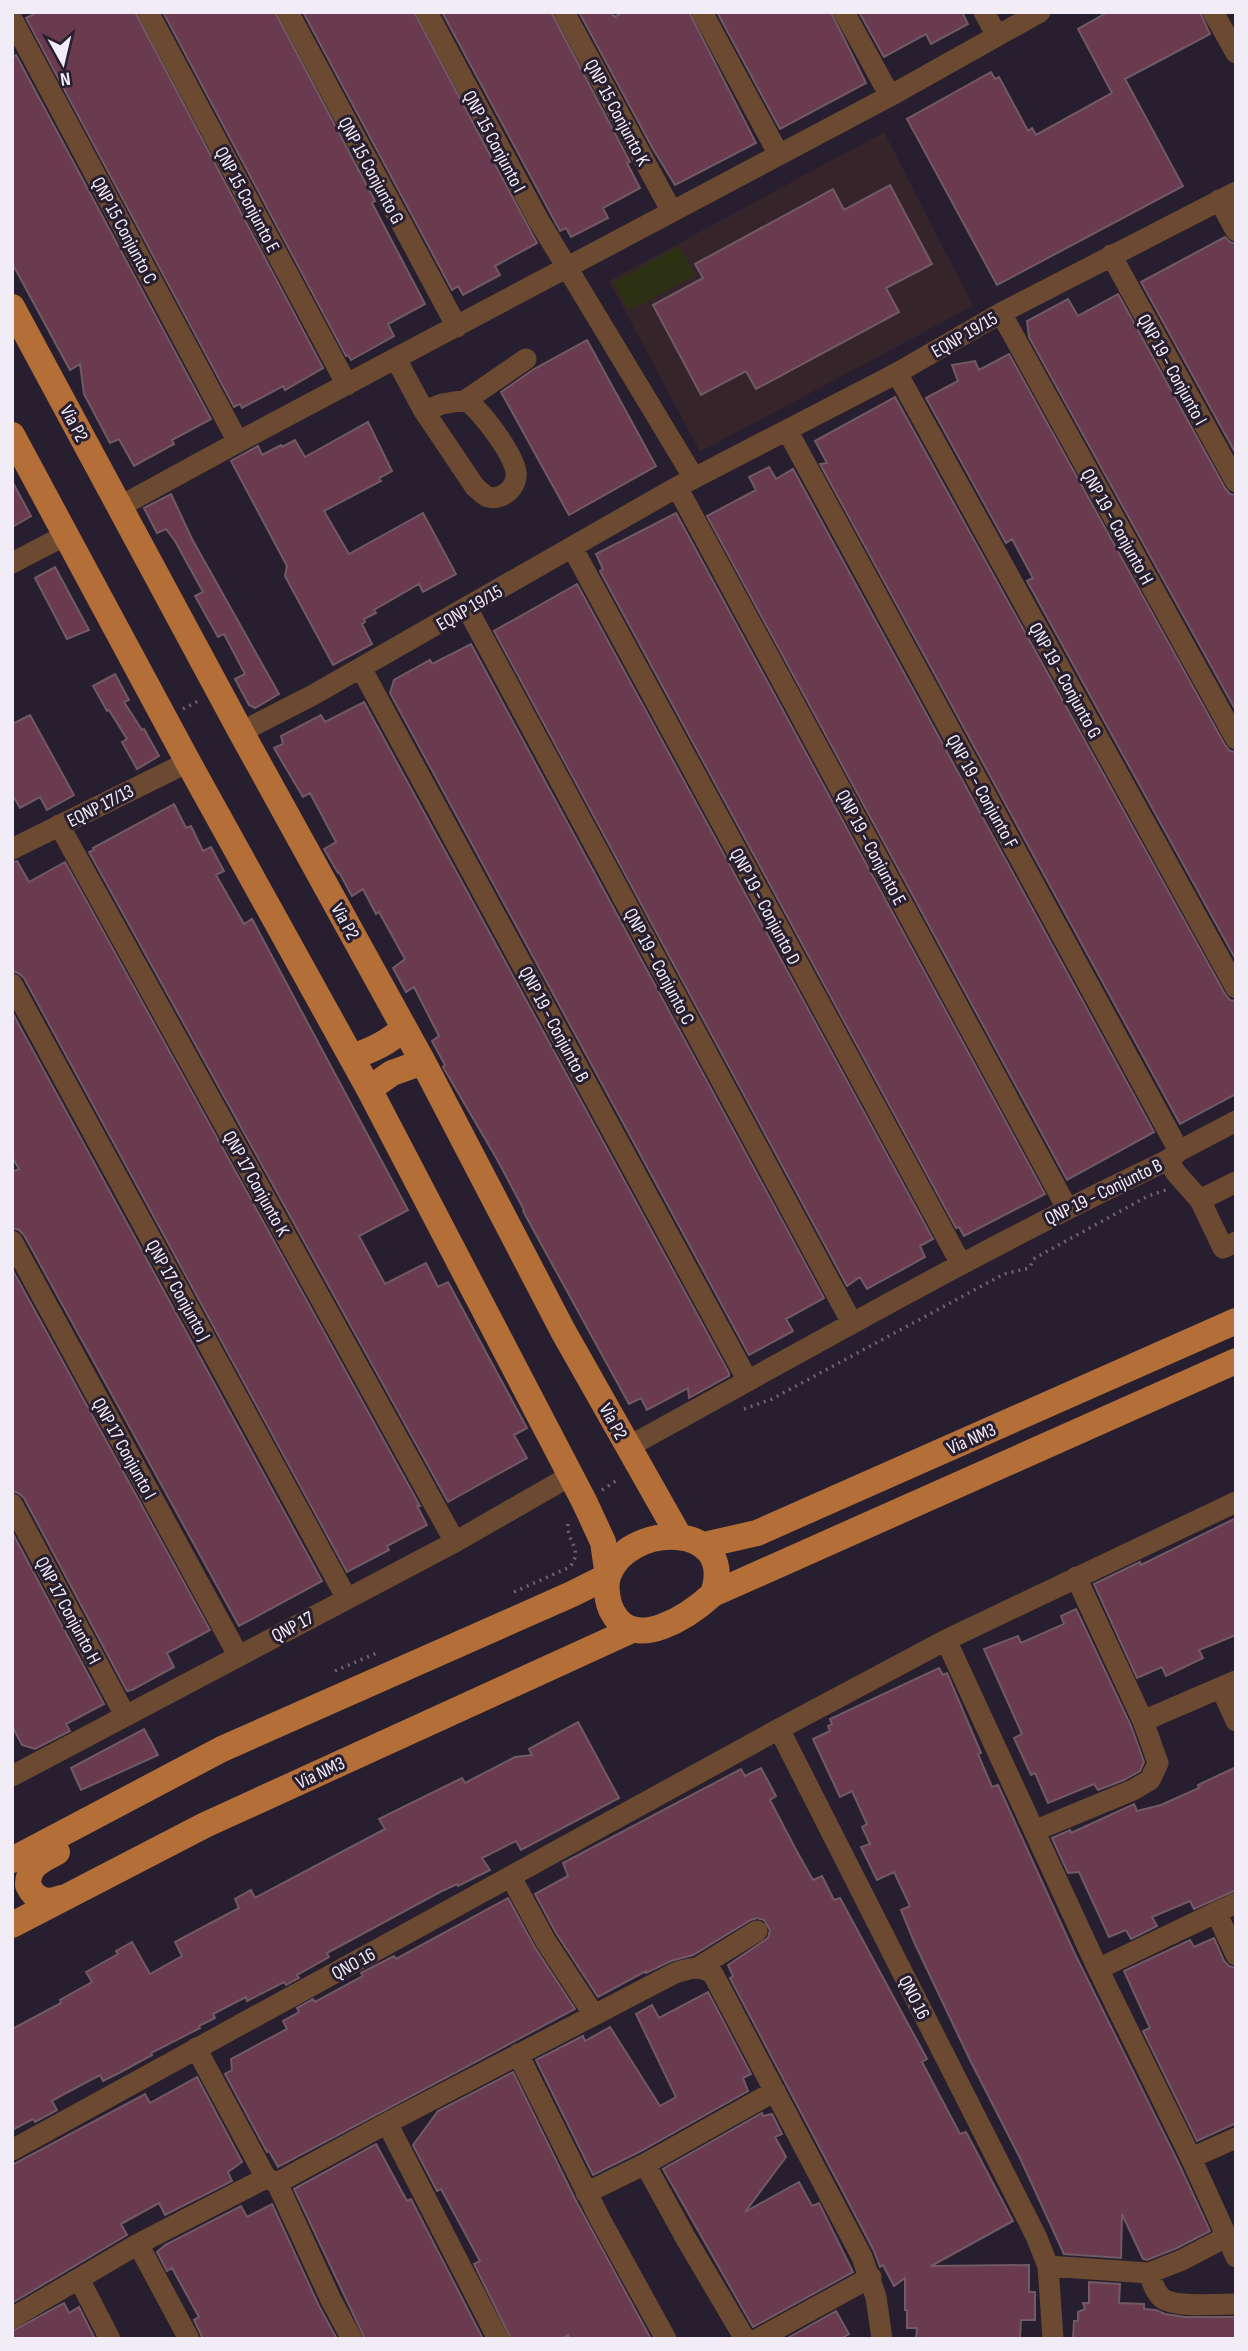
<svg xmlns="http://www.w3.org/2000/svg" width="1248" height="2351" font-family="'Sofia Sans Condensed',sans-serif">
  <rect width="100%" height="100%" fill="#271e2f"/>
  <path fill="#36242b" d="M884 132 973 306 700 452 609 281Z"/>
  <path fill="#2d3114" d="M679 246 695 275 629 311 613 282Z"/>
  <path fill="#6a3a4f" stroke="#715a63" stroke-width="2" d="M38 12H135L323 368 285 390 283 386 242 408 240 404 234 407 26 18Z
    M163 12H275L375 201 372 203 425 304 388 324 394 336 351 360 348 355 346 356Z
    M303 12H414L537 243 495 266 500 275 463 295 458 286 452 290Z
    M442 12H551L630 162 627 163 640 188 603 208 608 218 571 237 566 228 560 231Z
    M579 12H612L614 17 624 12H689L756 143 675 185 653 149Z
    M717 12H831L866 83 780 129Z
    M859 12H962L968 24 931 44 926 34 884 57Z
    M1108 12H1200L1210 34 1125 79 1183 186 997 285 907 119 991 72 995 79 999 77 1028 131 1032 128 1036 135 1112 93 1078 29Z
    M16 55 211 419 172 440 174 444 134 466 119 439 110 443 84 394 80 364 70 370 12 263V57Z
    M890 185 932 264 886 288 899 312 756 389 746 371 701 395 653 305 703 278 695 264 833 189 844 210Z
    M1225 237 1230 242 1236 244V454L1141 282Z
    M1118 294 1225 488 1230 494 1236 495V711L1029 337 1027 321 1068 299 1078 316Z
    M587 340 656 466 569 515 501 392 534 369Z
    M1009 354 1225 745 1230 751 1236 752V960L1027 581 1033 578 1012 539 1006 543 926 398 958 381 952 365 975 361 979 370Z
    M895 397 1225 994 1230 1000 1236 1001V1094L1180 1124 820 464 827 463 815 441Z
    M368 422 392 471 379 478 381 481 324 511 349 554 423 513 456 574 423 592 419 584 374 610 376 613 364 619 365 622 362 624 372 644 333 665 285 576 287 566 231 461 258 446 262 455 281 445 282 447 295 440 305 457Z
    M769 467 776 479 793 469 1154 1132 1067 1180 707 516 756 490 749 477Z
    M12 481 31 516 12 527Z
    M171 494 192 539 279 694 255 708 249 705 235 679 245 674 224 634 218 637 195 596 203 592 175 541 166 529 157 533 144 508Z
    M676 513 1045 1194 964 1236 959 1227 956 1228 600 571 603 569 596 554Z
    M55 567 89 630 67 639 35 578Z
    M577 584 933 1239 920 1246 925 1257 867 1289 860 1277 847 1286 494 631Z
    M471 644 824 1298 786 1319 793 1331 749 1355 390 693 394 680 430 660 432 664Z
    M115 674 129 700 124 702 142 730 144 729 159 756 137 769 122 742 127 739 109 710 107 711 93 686Z
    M364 702 729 1373V1376L689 1398 688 1388 647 1410 641 1398 629 1404 523 1211 524 1210 498 1161 443 1067 445 1065 432 1041 439 1036 414 987 406 992 393 968 405 959 379 912 376 914 363 889 352 896 339 872 338 873 324 849 336 842 310 793 303 797 274 748 283 744 281 736 321 715 325 722Z
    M30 715 74 795 47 810 40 797 20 808 12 794V724Z
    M174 804 186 828 191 826 203 851 211 847 224 871 216 875 244 924 252 919 408 1210 359 1236 385 1284 426 1263 438 1287 448 1282 527 1428 514 1435 527 1458 448 1502 89 852 94 850 93 848Z
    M17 861 29 882 65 862 420 1506H417L427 1525 387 1546 389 1550 347 1572 24 978 18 973 12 971V862Z
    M12 1012 322 1581 239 1626 24 1235 19 1230 12 1228V1172L19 1169 12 1157Z
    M12 1269 210 1630 167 1653 174 1667 132 1690 127 1691 24 1498 18 1493 12 1491Z
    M1236 1518V1635L1199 1650 1203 1658 1166 1676 1162 1667 1137 1678 1094 1584 1140 1562 1141 1565Z
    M12 1532 104 1704 66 1724 70 1731 35 1749 22 1745 12 1726Z
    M1076 1609 1131 1726 1144 1762 1140 1771 1124 1780 1098 1790 1094 1784 1048 1803 1035 1773 1031 1775 1014 1738 1022 1734 984 1649 1018 1636 1021 1643 1064 1624 1061 1616Z
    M939 1668 943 1675 947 1673 981 1753 978 1754 992 1787 998 1785 1074 1952 1179 2164 1210 2231 1177 2248 1147 2260 1143 2259 1122 2214 1121 2258 1064 2254 1020 2158 970 2060 915 1944 901 1910 910 1906 894 1872 877 1880 861 1847 870 1844 862 1827 867 1824 852 1791 840 1797 813 1739 830 1731 828 1726 832 1724 830 1719Z
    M578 1722 619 1798 521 1850 516 1841 482 1858 490 1870 458 1886 457 1884 440 1892 327 1953 329 1957 297 1975 299 1978 286 1985 284 1982 247 2001 246 1997 213 2014 215 2018 199 2026 200 2028 151 2053 152 2055 119 2073 103 2081 100 2075 68 2092 52 2101 57 2110 35 2122 33 2119 12 2130V2029L61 2003 60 2000 92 1982 86 1972 118 1954 116 1951 132 1942 150 1974 182 1956 175 1942 239 1908 235 1899 251 1890 255 1898 385 1829 379 1819 462 1778 465 1783 515 1757 532 1755 529 1749Z
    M144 1729 158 1755 81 1790 71 1768Z
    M1236 1767V1890L1194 1909 1190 1901 1152 1917 1157 1926 1131 1939 1126 1930 1109 1937 1079 1872 1068 1873 1052 1838 1070 1830 1071 1833 1134 1804 1137 1811 1161 1805 1199 1788 1198 1785Z
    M761 1768 776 1796 770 1800 795 1848 813 1880 822 1876 834 1900 840 1898 927 2059 922 2062 960 2134 966 2132 1013 2221 931 2266 1029 2265V2292H1035V2320H1021L1020 2339H916L917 2328H907V2310H905V2278L894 2286 883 2265 880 2267 874 2251 842 2190 730 1978 733 1976 728 1965 768 1938 770 1930 764 1920 757 1918 751 1920 693 1955 671 1961 646 1973V1971L598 1997 556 1933 535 1894 568 1876 563 1863 741 1769 745 1776Z
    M508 1898 534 1946 575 2009 278 2167 269 2151 267 2152 225 2074 232 2070 231 2059 287 2029 283 2021 299 2012 297 2008 313 1999 315 2002 363 1976 361 1973 394 1956 396 1959Z
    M1214 1938 1224 1961 1229 1966 1236 1968V2123L1197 2141 1143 2031 1150 2028 1124 1971 1190 1940 1194 1947Z
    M708 1992 751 2074 743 2078 748 2091 639 2152 593 2175 536 2060 583 2036 585 2041 610 2027 660 2106 676 2097 636 2014 652 2005 659 2018Z
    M513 2072 575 2199 651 2339H570L568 2335 561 2339H511L474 2264 480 2261 441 2189 437 2191 413 2145 438 2111Z
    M197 2077 242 2162 228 2172 232 2181 165 2215 159 2203 121 2224 127 2235 12 2303V2165L145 2094 150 2103Z
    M762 2113 763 2116 772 2114 782 2134 775 2137 786 2157 745 2212 799 2182 812 2206 819 2203 853 2272 753 2327 663 2169Z
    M376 2144 407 2201 411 2199 483 2339H365L294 2189Z
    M272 2204 319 2306 337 2339H203L194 2320 199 2317 172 2268 167 2271 157 2252 165 2245 241 2206 247 2217Z
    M1089 2282 1120 2284 1119 2303 1144 2304V2309L1156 2310 1165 2314 1185 2317H1236V2339H1073L1074 2321H1078V2312L1085 2309 1083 2303H1089Z
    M64 2303 69 2313 79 2307 95 2339H12V2331Z
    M836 2311 849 2334 840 2339H786Z"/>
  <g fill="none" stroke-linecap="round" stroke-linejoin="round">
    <path stroke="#6c6473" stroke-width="3.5" stroke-dasharray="2 5" stroke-linecap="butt" d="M183 709 198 701
      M744 1409 772 1399 1004 1274 1029 1268 1035 1258 1148 1196 1166 1190
      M602 1490 619 1479
      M514 1592 570 1567C584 1549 566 1542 568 1523
      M335 1671 379 1652"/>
    <path stroke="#6c4a31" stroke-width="21" d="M148 12 347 385
      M288 12 457 327
      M427 12 539 221 694 478
      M564 12 672 212
      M702 12 779 155
      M844 12 890 96
      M984 12 997 36
      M1213 12 1236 53
      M12 19 238 442
      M1219 200 1236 231
      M1111 255 1236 482
      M1001 313 1236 739
      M396 359 424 411 475 487C479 490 483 495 488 497 502 501 518 487 516 472 513 453 482 412 466 400L442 404 424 411
      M897 373 1236 988
      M466 400 526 359
      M787 430 1179 1151
      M677 487 1067 1208
      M119 507 238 442 890 96 1040 12
      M572 547 961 1264
      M12 563 66 535
      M467 608 852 1323
      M361 668 748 1381
      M241 732 313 695 677 487 897 373 1001 313 1236 192
      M59 825 455 1542
      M12 849 188 762
      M12 984 346 1597
      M1168 1160 1176 1173 1200 1200 1223 1248 1236 1242
      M1200 1200 1236 1182
      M12 1241 238 1655
      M628 1447C807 1349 984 1247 1168 1160L1179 1151 1236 1121
      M12 1504 125 1715
      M946 1640 1098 1969 1191 2158 1236 2257
      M1221 1688 1236 1721
      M1143 1721 1236 1681
      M779 1729 1036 2236 1048 2266 1053 2339
      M12 1776 455 1542 570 1476
      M1034 1831 1133 1790 1150 1780 1158 1763 1143 1721 1076 1577
      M511 1877 545 1940 594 2015
      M1216 1912 1236 1955
      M699 1967 757 1931
      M1098 1969 1236 1903
      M196 2048 266 2178 277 2183 331 2300 352 2339
      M518 2054 600 2219 666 2339
      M387 2123 498 2339
      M12 2150 779 1729 946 1640 1236 1502
      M1191 2158 1236 2138
      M645 2164 685 2237 745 2339
      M277 2183 387 2123 675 1973C690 1968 700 1965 713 1974L862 2257 876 2297 882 2339
      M586 2193 645 2164 775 2091
      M138 2244 189 2339
      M1048 2266 1149 2273 1182 2260 1226 2237
      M1149 2273C1152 2282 1155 2292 1162 2298 1174 2308 1220 2304 1236 2304
      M79 2279 110 2339
      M12 2318 138 2244 266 2178
      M758 2339 871 2277"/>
    <path stroke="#b46f38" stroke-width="26" d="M12 307 241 732 423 1062 563 1331 679 1536
      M12 435 188 762 369 1089 584 1501 603 1542 608 1576 572 1594 222 1749 12 1860
      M352 1057C372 1050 388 1043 404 1028
      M369 1089 392 1073 423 1062
      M704 1545 757 1533 1236 1321
      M713 1594C738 1520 626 1522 608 1576 605 1586 607 1603 613 1613 635 1653 690 1615 713 1594L1236 1361
      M57 1852C42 1860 28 1865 28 1885 35 1900 46 1904 61 1898
      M12 1925 205 1825 632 1630"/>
  </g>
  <g text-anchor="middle" stroke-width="6" stroke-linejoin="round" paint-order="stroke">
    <g font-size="19" fill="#f2ecf7" stroke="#271e2f">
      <text transform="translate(618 112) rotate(62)" y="7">QNP 15 Conjunto K</text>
      <text transform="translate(495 141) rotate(62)" y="7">QNP 15 Conjunto I</text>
      <text transform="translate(372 170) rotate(62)" y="7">QNP 15 Conjunto G</text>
      <text transform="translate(248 199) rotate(62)" y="7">QNP 15 Conjunto E</text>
      <text transform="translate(125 230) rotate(62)" y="7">QNP 15 Conjunto C</text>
      <text transform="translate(964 334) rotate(-30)" y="7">EQNP 19/15</text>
      <text transform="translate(1173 369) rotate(61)" y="7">QNP 19 - Conjunto I</text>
      <text transform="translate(75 423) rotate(62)" y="7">Via P2</text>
      <text transform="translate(1118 526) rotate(61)" y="7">QNP 19 - Conjunto H</text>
      <text transform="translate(469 607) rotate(-30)" y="7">EQNP 19/15</text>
      <text transform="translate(1066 680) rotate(61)" y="7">QNP 19 - Conjunto G</text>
      <text transform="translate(983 791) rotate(61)" y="7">QNP 19 - Conjunto F</text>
      <text transform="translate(100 805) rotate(-27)" y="7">EQNP 17/13</text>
      <text transform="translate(872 847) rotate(62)" y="7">QNP 19 - Conjunto E</text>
      <text transform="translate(766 906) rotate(62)" y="7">QNP 19 - Conjunto D</text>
      <text transform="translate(346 921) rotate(61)" y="7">Via P2</text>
      <text transform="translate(660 966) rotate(62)" y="7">QNP 19 - Conjunto C</text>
      <text transform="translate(555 1024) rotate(62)" y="7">QNP 19 - Conjunto B</text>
      <text transform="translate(257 1183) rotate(61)" y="7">QNP 17 Conjunto K</text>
      <text transform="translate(1103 1191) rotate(-26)" y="7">QNP 19 - Conjunto B</text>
      <text transform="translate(179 1290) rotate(61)" y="7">QNP 17 Conjunto J</text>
      <text transform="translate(614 1421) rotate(61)" y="7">Via P2</text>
      <text transform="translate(971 1438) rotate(-24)" y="7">Via NM3</text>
      <text transform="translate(125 1448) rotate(61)" y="7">QNP 17 Conjunto I</text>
      <text transform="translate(69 1610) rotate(62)" y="7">QNP 17 Conjunto H</text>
      <text transform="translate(292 1626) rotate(-28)" y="7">QNP 17</text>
      <text transform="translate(320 1772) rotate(-25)" y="7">Via NM3</text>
      <text transform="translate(353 1963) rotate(-29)" y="7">QNO 16</text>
      <text transform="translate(915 1997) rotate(63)" y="7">QNO 16</text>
    </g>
  </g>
  <rect width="1248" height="2351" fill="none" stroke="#f2ecf7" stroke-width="28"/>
  <g transform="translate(63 63) rotate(172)" stroke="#271e2f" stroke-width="5" paint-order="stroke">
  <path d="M0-5L12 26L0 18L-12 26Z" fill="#f2ecf7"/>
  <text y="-10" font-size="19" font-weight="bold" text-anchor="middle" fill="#f2ecf7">N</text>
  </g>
</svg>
